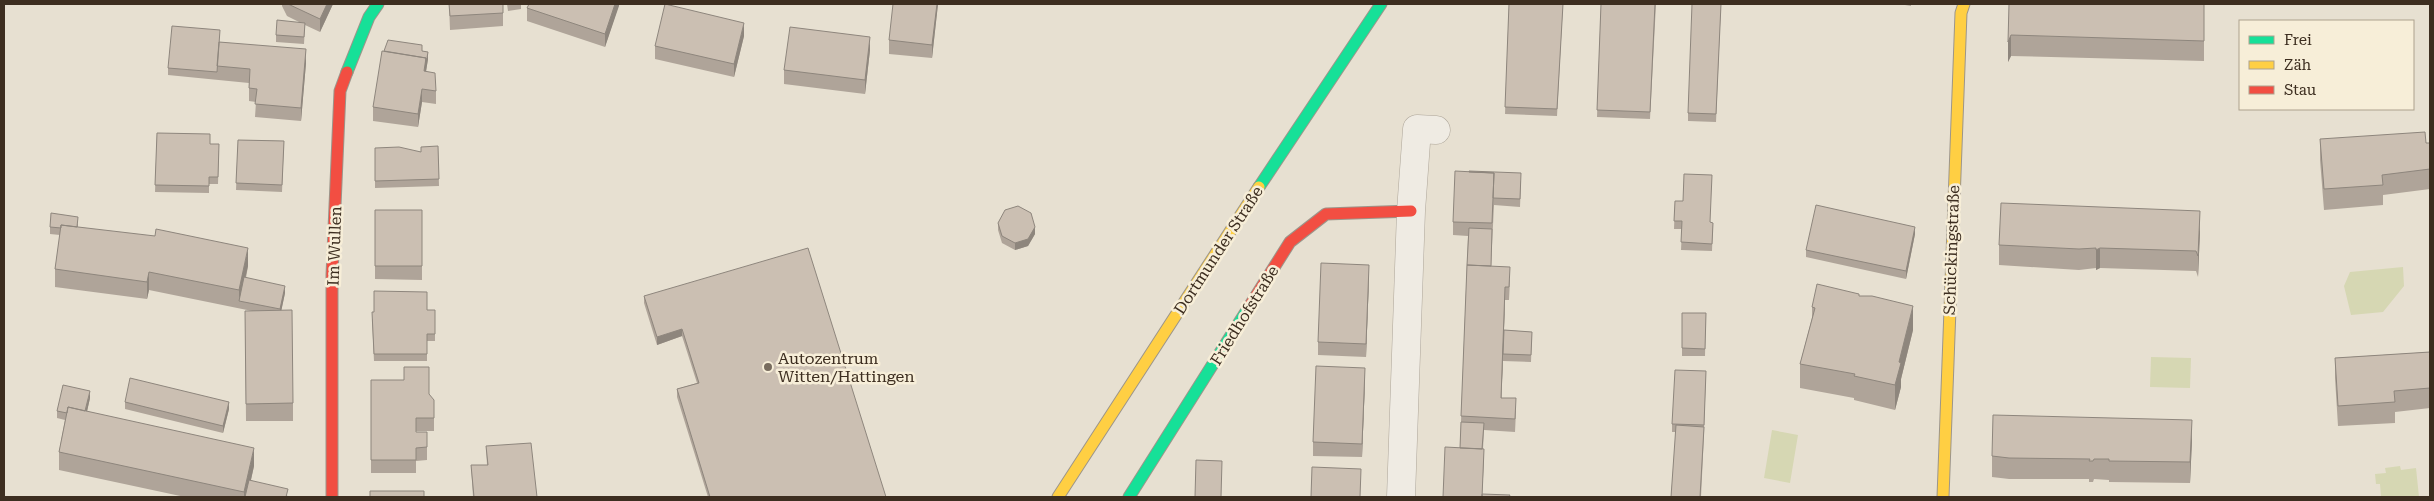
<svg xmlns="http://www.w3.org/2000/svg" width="2434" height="501" font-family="'Roboto Serif',serif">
  <rect width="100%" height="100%" fill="#e7e0d1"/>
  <path fill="#d6d7b3" d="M2403 267 2404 286 2383 312 2351 315 2344 286 2350 272Z
    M2151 357 2191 358 2190 388 2150 387Z
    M1772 430 1798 435 1790 483 1764 478Z
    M2400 466 2401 470 2416 468 2419 497H2376L2381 496 2380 484H2376L2375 474 2386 473 2385 468Z"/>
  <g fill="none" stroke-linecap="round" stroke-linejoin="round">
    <g stroke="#ada599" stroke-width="29">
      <path id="street" d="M1401 497 1411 211 1417 129 1436 130"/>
    </g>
    <g stroke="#9c958a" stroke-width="13">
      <path id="fast" d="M347 72 369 17 378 4
        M1259 187 1381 4
        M1129 497 1249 307"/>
    </g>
    <g stroke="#9c958a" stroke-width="13">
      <path id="slow" d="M1058 497 1259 187
        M1943 497 1961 13 1964 4"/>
    </g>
    <g stroke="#9c958a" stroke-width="13">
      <path id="jam" d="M1249 307 1290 242 1326 214 1411 211
        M332 497V275L340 91 347 72"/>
    </g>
    <use href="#street" stroke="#efebe3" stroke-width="28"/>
    <use href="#fast" stroke="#16e098" stroke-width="11"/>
    <use href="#slow" stroke="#ffcf43" stroke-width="11"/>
    <use href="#jam" stroke="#f24e42" stroke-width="11"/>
  </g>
  <path fill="#afa499" d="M282 4H333L320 32 305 25 304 44 276 42V35L299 22 287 16 282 6Z
    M449 4H503V26L450 30Z
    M507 4H521V9L508 11Z
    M619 4 605 47 527 21V8Z
    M938 4 932 58 889 54V40Z
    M1509 4H1563L1557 116 1505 114Z
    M1601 4H1656L1650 119 1597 117Z
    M1721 4 1716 122 1688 121V113Z
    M1899 4H1911V6Z
    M2009 4H2204V61L2011 56 2008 62Z
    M744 36 734 77 655 59V46Z
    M220 42 306 63 301 121 255 117 256 102 249 101V83L168 75V68Z
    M870 50 865 94 784 84V70Z
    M422 51 428 59 426 71 436 91V104L422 102 418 127 373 121V107Z
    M157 133 210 144 219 151 218 184H209V193L155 192Z
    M2320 139 2426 143H2430V189L2383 195V205L2324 210 2320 160Z
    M238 140 284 141 282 192 236 190Z
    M438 146 439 186 375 188V148L421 152Z
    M1521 181 1520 207 1494 205 1491 266 1510 280 1509 300H1505L1504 330 1532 332 1531 362 1503 361 1501 398 1516 411 1515 432 1484 430 1483 449 1484 463 1482 494 1443 497 1460 448 1461 422 1468 236 1453 235V222Z
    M1675 201 1710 223H1713L1712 251 1681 250 1682 229H1674Z
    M375 210H422V280L375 279Z
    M998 223 1035 234 1028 246 1015 250 1002 243 998 230Z
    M78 224V227L248 266 246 278 285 293 281 311 293 403V421H246L245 311H252L149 290 147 299 55 287V269L60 235 50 234V227Z
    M2200 231 2198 277 2196 271 2100 268 2096 270V268L2079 270 1999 265V245Z
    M1915 234 1906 279 1806 257V250Z
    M1369 278 1366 357 1318 355V342Z
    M644 296 886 497H708L677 397V389L697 383 682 336 657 345 644 303Z
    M1859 296 1913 330 1901 379V387L1895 410 1854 400V398L1800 388V364L1812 318V307Z
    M427 310H435V341H427V361H374L372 319Z
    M1682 313H1706L1705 356H1682Z
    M2430 352V408L2395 412V423L2338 426 2335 378V358Z
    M1706 371 1704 434 1701 497H1671L1676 432H1672V424Z
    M371 380 434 400V431H416V432H427V460L416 461V473H371Z
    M1365 381 1362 457 1313 456V442Z
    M90 398 87 411 254 466 251 480 288 496V497H185L59 470V452L65 420 57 418V411Z
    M125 402 229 409 223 433 125 409Z
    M2192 440 2190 483 2109 482V480L2094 479 2093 482H2089V479H2009L1992 477V456Z
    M486 446 537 497H473L471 465H487Z"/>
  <path fill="#8e867d" d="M327 4H333L320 32V19Z
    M615 4H619V6L605 47V34Z
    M937 4H938L932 58V45Z
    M744 23V36L734 77V64Z
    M2011 35V56L2008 62V42Z
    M870 37V50L865 94V80Z
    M306 49V63L301 121V108Z
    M428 52V59L424 84V71L426 58Z
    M422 89V102L418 127V114Z
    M2200 211V231L2198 277V256Z
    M1035 227V234L1028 246 1015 250V243Z
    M1915 227V234L1906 279V271Z
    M248 248V266L240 301H239V308V290Z
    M2100 248V268L2096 270V250Z
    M1369 265V278L1366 357V344Z
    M149 272V290L147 299V282Z
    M285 286V293L280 317V309Z
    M1505 287V300L1501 411V398Z
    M1913 306V330L1901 379V387L1895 410V385L1899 362Z
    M682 329V336L657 345V337Z
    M1365 368V381L1362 457V444Z
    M90 391V398L84 425V417Z
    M229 402V409L223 433V426Z
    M2192 420V440L2190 483V462Z
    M254 448V466L247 497H244V492Z"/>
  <path fill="#cbbfb2" stroke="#8e867d" d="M288 4H327L320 19Z
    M449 4H503V13L450 16Z
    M529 4H615L605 34 527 8Z
    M665 4 744 23 734 64 655 46Z
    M893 4H937L932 45 889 40Z
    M1509 4H1563L1557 109 1505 107Z
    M1601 4H1655L1650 112 1597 110Z
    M1692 4H1721L1716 114 1688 113Z
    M2009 4H2204V41L2011 35 2008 42Z
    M277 20 305 23 304 37 276 35Z
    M172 26 220 30 217 72 168 68Z
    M790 27 870 37 865 80 784 70Z
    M388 40 422 45V51L428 52 426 64V58L384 51Z
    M219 42 306 49 301 108 255 104 257 89 249 88 250 69 217 66Z
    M382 51 426 58 424 71 435 73 436 91 422 89 418 114 373 107Z
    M2425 132 2426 143H2430V169L2382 175 2383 185 2324 189 2320 139Z
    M157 133 210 134V144H219L218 177H209V186L155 185Z
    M238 140 284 141 282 185 236 183Z
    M438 146 439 179 375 181V148L399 147 421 152V147Z
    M1455 171 1494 173 1492 223 1453 222Z
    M1469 171 1521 173 1520 199 1493 198 1494 173 1469 172Z
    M1684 174 1712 175 1710 222 1713 223 1712 244 1681 242 1682 221H1674L1675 201H1683Z
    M2001 203 2200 211 2198 256 2196 251 2100 248 2096 250V248L2079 249 1999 245Z
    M1816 205 1915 227 1906 271 1806 250Z
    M1018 206 1031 213 1035 227 1028 239 1015 243 1002 236 998 223 1005 210Z
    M375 210H422V266H375Z
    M51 213 78 217 77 227 61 225V228L50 227Z
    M61 225 155 236 156 229 248 248 239 290 149 272 147 282 55 269Z
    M1469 228 1492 229 1491 266 1467 265Z
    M808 248 886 497H710L677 389 699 383 682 329 657 337 644 296Z
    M1321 263 1369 265 1366 344 1318 342Z
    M1467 265 1510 267 1509 287H1505L1501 398H1516L1515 419 1461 416Z
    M244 277 285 286 280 309 239 301Z
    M1817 284 1859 294V296H1872L1913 306 1899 362 1901 363 1895 385 1854 376 1855 374 1800 364 1815 308 1812 307Z
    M374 291 427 292V310H435V334H427V354H374L372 312H374Z
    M292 310 293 403 246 404 245 311Z
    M1682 313H1706L1705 349 1682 348Z
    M1504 330 1532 332 1531 355 1503 354Z
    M2430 352V388L2394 391 2395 402 2338 406 2335 358Z
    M1316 366 1365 368 1362 444 1313 442Z
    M404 367H429V394L434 400V418H416V432H427V447L416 448V460H371V380H404Z
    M1675 370 1706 371 1704 425 1672 424Z
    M130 378 229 402 223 426 125 402Z
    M63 385 90 391 85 411 68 407 67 413 57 411Z
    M68 407 254 448 244 492 59 452Z
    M1993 415 2192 420 2190 462 2109 461V459H2094L2093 461H2089L2090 459 2009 458 1992 456Z
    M1461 422 1484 423 1482 449 1460 448Z
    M1676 425 1704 427 1700 497H1671Z
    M531 443 537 497H474L471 465H488L486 446Z
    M1445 447 1484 449 1482 497H1443Z
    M1196 460 1222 461 1221 497H1195Z
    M1312 467 1361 469 1360 497H1311Z
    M249 480 288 489 286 497H245Z
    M370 491H424V497H370Z
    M1482 494 1510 495 1509 497H1482Z"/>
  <circle fill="#786c5e" stroke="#f7eed8" stroke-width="2" cx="768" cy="367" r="5"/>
  <g text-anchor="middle" stroke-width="5" stroke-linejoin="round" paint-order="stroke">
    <g font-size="16" fill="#3d2e20" stroke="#f7eed8">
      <text transform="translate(334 246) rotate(-88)" y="6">Im Wullen</text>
      <text transform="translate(1218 250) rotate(-57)" y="6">Dortmunder Straße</text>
      <text transform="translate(1951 250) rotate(-88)" y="6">Schückingstraße</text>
      <text transform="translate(1244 315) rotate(-58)" y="6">Friedhofstraße</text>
    </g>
    <g font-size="16" fill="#3d2e20" stroke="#f7eed8" text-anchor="start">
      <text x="778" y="364">Autozentrum<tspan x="778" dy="18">Witten/Hattingen</tspan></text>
    </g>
  </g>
  <rect width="2434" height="501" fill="none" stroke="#3d2e20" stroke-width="10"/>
  <rect x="2239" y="20" width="175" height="90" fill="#f7eed8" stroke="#ada18e"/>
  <rect x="2249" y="36" width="25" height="8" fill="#16e098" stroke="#ada18e"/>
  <text x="2284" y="45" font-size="15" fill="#3d2e20">Frei</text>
  <rect x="2249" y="61" width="25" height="8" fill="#ffcf43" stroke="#ada18e"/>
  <text x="2284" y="70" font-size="15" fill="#3d2e20">Zäh</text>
  <rect x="2249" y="86" width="25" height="8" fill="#f24e42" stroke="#ada18e"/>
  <text x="2284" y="95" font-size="15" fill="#3d2e20">Stau</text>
</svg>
